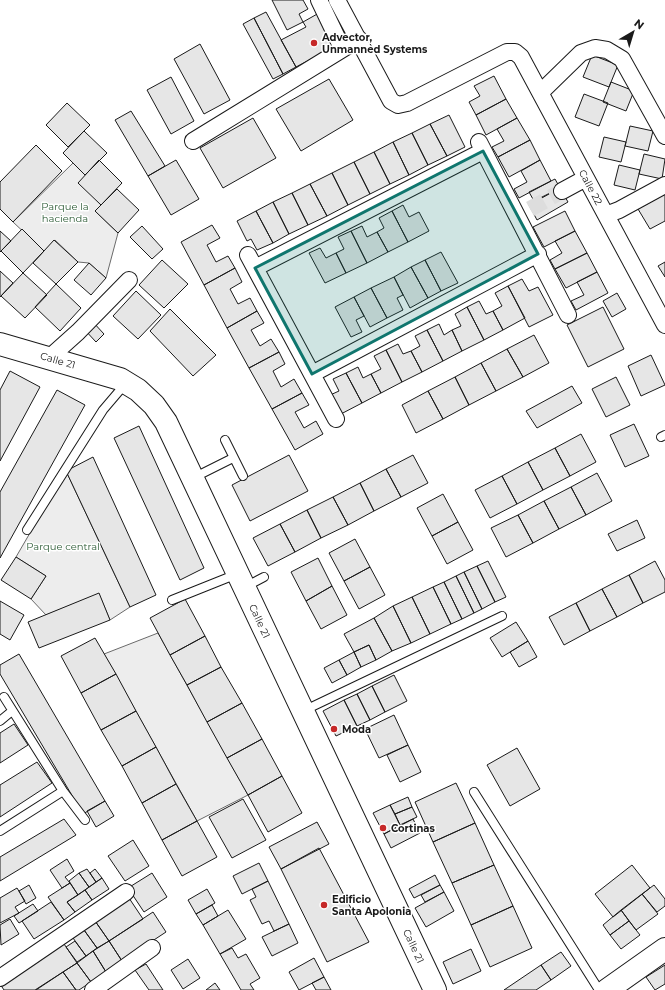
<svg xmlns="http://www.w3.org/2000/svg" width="665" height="990" font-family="Montserrat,sans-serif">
  <rect width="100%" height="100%" fill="#fff"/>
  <path fill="#ededed" stroke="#6a6a6a" d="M73 163 85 175 101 205 95 211 118 233 106 278 89 263 78 262 55 240 44 251 13 222Z
    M66 471 130 607 110 620 99 594 46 615 31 599 46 576 16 557Z
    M158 633 248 795 197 821 104 654Z"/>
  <path fill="#e6e6e6" stroke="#1a1a1a" d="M272 0H303L308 9 299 14 303 22 287 30Z
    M266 12 296 67 283 74 254 18Z
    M319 13 336 46 296 67 281 40 306 27 303 22Z
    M254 18 283 74 273 79 243 24Z
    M200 44 230 100 204 114 174 59Z
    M592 55 618 65 609 87 583 77Z
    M494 76 506 99 476 115 469 102 480 96 474 86Z
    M171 77 194 121 171 134 147 90Z
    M329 79 353 120 301 151 276 109Z
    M611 82 634 91 626 111 603 102Z
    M584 94 608 103 599 126 575 117Z
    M506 99 517 118 486 135 476 115Z
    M67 103 90 125 68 147 46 125Z
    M131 111 165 166 148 176 115 120Z
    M449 115 465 147 447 156 430 124Z
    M253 118 276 158 223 188 200 148Z
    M517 118 530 140 498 157 492 147 504 141 497 129Z
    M430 124 447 156 428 165 412 133Z
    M630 126 653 131 648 151 625 146Z
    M84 131 107 153 85 175 63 153Z
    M412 133 428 165 409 175 393 142Z
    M604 137 626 142 621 162 599 157Z
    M530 140 540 160 509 177 498 157Z
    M393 142 409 175 390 184 374 152Z
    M36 145 62 171 13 222 0 209V182Z
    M374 152 390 184 370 194 354 162Z
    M644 154 665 159 662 179 639 174Z
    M99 160 122 183 101 205 78 183Z
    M176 160 199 199 171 215 148 176Z
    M540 160 551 181 519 198 514 189 527 182 521 171Z
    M354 162 370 194 348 205 332 173Z
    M619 165 640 170 635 190 614 185Z
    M332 173 348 205 327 216 310 184Z
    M555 179 560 188 534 201 529 192Z
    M310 184 327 216 308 225 292 193Z
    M560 188 568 202 537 220 529 205Z
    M117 189 139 210 118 233 95 211Z
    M292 193 308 225 289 234 273 202Z
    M665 194V221L650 229 638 209Z
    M273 202 289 234 273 243 256 211Z
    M403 205 409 217 419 212 429 231 408 242 392 211Z
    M256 211 273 243 257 250 251 239 247 241 237 221Z
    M392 211 408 242 388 252 377 232 384 228 379 218Z
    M565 211 575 231 544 247 533 227Z
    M212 225 220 238 207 245 216 262 228 256 235 268 204 285 181 242Z
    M142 226 163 249 152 259 130 237Z
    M362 226 367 237 377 232 388 252 367 263 351 231Z
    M22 229 44 251 23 273 1 251Z
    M0 231 11 241 0 252Z
    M351 231 367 263 346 273 336 253 344 249 338 237Z
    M575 231 587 253 555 269 550 260 562 253 555 241Z
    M54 240 78 262 56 284 33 263Z
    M320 248 326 258 336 253 346 273 325 283 309 253Z
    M441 252 458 283 441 291 425 260Z
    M587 253 597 272 566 288 555 269Z
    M162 260 188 284 164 308 139 285Z
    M425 260 441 291 428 298 411 267Z
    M665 262V277L658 266Z
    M89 263 106 278 91 295 74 280Z
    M411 267 428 298 410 308 394 277Z
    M235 268 242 282 230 289 238 304 250 298 257 311 227 328 204 285Z
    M0 271 13 283 0 297Z
    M597 272 608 293 576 310 571 301 584 295 577 282Z
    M23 273 47 295 25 318 1 296Z
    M394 277 403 295 397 298 403 310 387 318 371 288Z
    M522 279 529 291 538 287 553 315 529 327 508 286Z
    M56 284 81 308 60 331 35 307Z
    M508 286 525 318 503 330 493 311 502 306 495 293Z
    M371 288 387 318 370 327 354 297Z
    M136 291 161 315 138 339 113 316Z
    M617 293 626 309 612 317 603 301Z
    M354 297 364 316 356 320 362 332 351 337 335 307Z
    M479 301 486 314 493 311 503 330 484 340 467 307Z
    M467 307 484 340 462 351 452 330 461 326 455 314Z
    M603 307 624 349 588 367 567 325Z
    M170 309 216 355 193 376 150 331Z
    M257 311 264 323 251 330 260 346 271 339 279 352 249 368 227 328Z
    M92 321 104 334 96 342 84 329Z
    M439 324 444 335 452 330 462 351 443 361 427 330Z
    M427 330 443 361 422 372 411 351 420 346 415 336Z
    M534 335 549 363 523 377 507 349Z
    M398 344 403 354 411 351 422 372 402 382 386 350Z
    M507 349 523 377 496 391 481 363Z
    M386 350 402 382 381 393 371 374 381 369 374 356Z
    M279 352 285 364 273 371 281 387 294 379 302 393 272 409 249 368Z
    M651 355 665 385 641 396 628 366Z
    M481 363 496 391 469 405 455 377Z
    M358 367 363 378 371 374 381 393 362 403 346 373Z
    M10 371 40 387 0 461V390Z
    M346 373 362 403 339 415 328 396 339 391 333 379Z
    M455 377 469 405 443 419 428 391Z
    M616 377 630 405 606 417 592 389Z
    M572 386 582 403 537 428 526 411Z
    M57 390 85 405 0 558V492Z
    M428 391 443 419 416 433 402 405Z
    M302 393 309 405 295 412 304 428 316 421 323 434 295 450 272 409Z
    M634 424 649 456 625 467 610 435Z
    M139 426 204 568 180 580 114 438Z
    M581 434 596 462 570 476 555 448Z
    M555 448 570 476 543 490 528 462Z
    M289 455 308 491 250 521 232 485Z
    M413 455 428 483 401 497 386 469Z
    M93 457 156 595 130 607 66 471Z
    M528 462 543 490 517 504 502 476Z
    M386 469 401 497 374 511 360 483Z
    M597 473 612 501 586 515 571 487Z
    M502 476 517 504 490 518 475 490Z
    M360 483 374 511 348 525 333 497Z
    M571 487 586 515 559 529 544 501Z
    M443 494 458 522 432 536 417 508Z
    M333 497 348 525 321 538 307 510Z
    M544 501 559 529 533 543 518 515Z
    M307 510 321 538 295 552 280 524Z
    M518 515 533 543 506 557 491 528Z
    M637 520 645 538 617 551 608 534Z
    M458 522 473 550 447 564 432 536Z
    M280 524 295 552 268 566 253 538Z
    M355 539 370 567 344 581 329 553Z
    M16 557 46 576 31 599 1 580Z
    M318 558 332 586 306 601 291 572Z
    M488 561 506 597 495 602 477 566Z
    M655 561 665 580V592L643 603 629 575Z
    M477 566 495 602 482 609 464 572Z
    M370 567 385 595 359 609 344 581Z
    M464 572 482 609 474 613 456 576Z
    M629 575 643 603 617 617 602 589Z
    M456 576 474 613 462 619 444 582Z
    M444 582 462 619 451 624 433 587Z
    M332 586 347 615 321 629 306 601Z
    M433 587 451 624 430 634 412 597Z
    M602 589 617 617 590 631 576 603Z
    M99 593 110 620 39 648 28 622Z
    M412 597 430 634 411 643 393 606Z
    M185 599 205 636 170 655 150 618Z
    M0 601 24 615 10 640 0 634Z
    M576 603 590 631 564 645 549 617Z
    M393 606 411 643 392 651 374 618Z
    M374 618 392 651 376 660 369 645 354 652 344 634Z
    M516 622 528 641 502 657 490 638Z
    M205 636 221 667 187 685 170 655Z
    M95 638 116 674 81 693 61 656Z
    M528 641 537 657 519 667 510 652Z
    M369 645 376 660 361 667 354 652Z
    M354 652 361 667 347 675 339 660Z
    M19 654 105 801 83 814 0 674V665Z
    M339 660 347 675 332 683 324 668Z
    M221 667 242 703 207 722 187 685Z
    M116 674 136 711 101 730 81 693Z
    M394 675 407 701 385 712 372 686Z
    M372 686 385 712 370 720 357 694Z
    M357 694 370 720 357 726 344 700Z
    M344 700 357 726 336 736 323 711Z
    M242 703 262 739 227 758 207 722Z
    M136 711 156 747 122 766 101 730Z
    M394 715 408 745 379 758 365 729Z
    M14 724 28 745 0 763V733Z
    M262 739 282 776 248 795 227 758Z
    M408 745 421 772 400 782 387 755Z
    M156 747 176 784 142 803 122 766Z
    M517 748 540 789 510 806 487 765Z
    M37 762 52 783 0 817V785Z
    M282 776 302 813 268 832 248 795Z
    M456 783 475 823 433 842 415 802Z
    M176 784 197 821 162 840 142 803Z
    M408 797 412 807 395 814 390 805Z
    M243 799 266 840 232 858 209 817Z
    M105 801 114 816 96 827 87 811Z
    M390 805 400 825 384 834 373 813Z
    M412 807 417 817 400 825 395 814Z
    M64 819 76 835 0 881V857Z
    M413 819 420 833 391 848 384 834Z
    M197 821 217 857 182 876 162 840Z
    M317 822 329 844 281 869 269 847Z
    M475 823 494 865 452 883 433 842Z
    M133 840 149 866 125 881 108 856Z
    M319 848 369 942 327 962 281 869Z
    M67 859 74 871 65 877 70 883 62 888 50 870Z
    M259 863 268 881 242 894 233 876Z
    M494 865 513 906 471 925 452 883Z
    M632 865 650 888 613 917 595 894Z
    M87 869 96 882 89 887 79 873Z
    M95 869 102 878 96 882 90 873Z
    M79 873 89 887 78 895 69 881Z
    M152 873 167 897 144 912 128 888Z
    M435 875 440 885 414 898 409 889Z
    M102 878 109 889 92 900 85 890Z
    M268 881 289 924 274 931 269 921 262 924 250 900 256 897 252 889Z
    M70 883 78 895 67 902 75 912 64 920 48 897Z
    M29 885 36 898 26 904 19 891Z
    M440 885 444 892 425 902 421 895Z
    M654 885 665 899V906L657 912 642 894Z
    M17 888 25 901 15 907 19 913 0 923V898Z
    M207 889 215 903 196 914 188 900Z
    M85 890 92 900 75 912 67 902Z
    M444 892 454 911 426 927 415 908Z
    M642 894 658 914 636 930 621 910Z
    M127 895 143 919 109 941 93 918Z
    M51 902 64 920 34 939 22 921Z
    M33 904 38 911 19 923 14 916Z
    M212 905 218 916 203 925 196 914Z
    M513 906 532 948 490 967 471 925Z
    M228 910 246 939 220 954 203 925Z
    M621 910 629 921 610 935 603 925Z
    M153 912 166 932 122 961 109 941Z
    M93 918 109 941 97 948 84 930Z
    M10 919 19 934 1 945 0 925Z
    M629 921 640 935 621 949 610 935Z
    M289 924 298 943 272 956 262 937Z
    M84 930 97 948 86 956 73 938Z
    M62 941 77 963 35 990H4L0 984Z
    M75 941 86 956 77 962 66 947Z
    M109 941 122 961 106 972 93 951Z
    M232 948 238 958 246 954 260 978 250 984 254 990H241L220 954Z
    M471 949 481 971 453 984 443 962Z
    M93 951 106 972 91 982 77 963Z
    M561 952 571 966 551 980 541 965Z
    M314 958 324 977 299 990 289 972Z
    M188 959 200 978 183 989 171 970Z
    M77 963 91 982 79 990H76L63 972Z
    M146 964 163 990H149L135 970Z
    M541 965 551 980 536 990H504Z
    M665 965V984L655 990 646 977Z
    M63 972 76 990H36Z
    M324 977 331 990H316L312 983Z
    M215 983 220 990H206Z"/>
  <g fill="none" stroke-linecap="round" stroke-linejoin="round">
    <path stroke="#ddd" stroke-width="16" stroke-dasharray="16 8" stroke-linecap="butt" d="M530 209 562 191"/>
    <g stroke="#1a1a1a" stroke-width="10">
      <path id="lane" d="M661 437 665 435
        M225 440 243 476
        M193 478 233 458
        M27 530 103 410 126 383
        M245 587 264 577
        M172 600 237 574
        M4 697 63 791 85 820
        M303 711 502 616
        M0 721 12 711
        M474 792 599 990
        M0 831 63 791"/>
    </g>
    <g stroke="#1a1a1a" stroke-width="18">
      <path id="street" d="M319 0 342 48
        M337 0 391 101 398 105 407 103 507 52H515L521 57 665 325
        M541 92 581 53 595 48 607 50 622 59 665 136
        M193 141 359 39
        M479 142 568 315
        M562 191 586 178
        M606 215 619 210 665 185
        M248 255 336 419
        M255 268 483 151
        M49 358 78 332 129 280
        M312 374 538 254
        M0 978 126 892
        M93 990 152 948"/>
    </g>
    <g stroke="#1a1a1a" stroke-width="24">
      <path id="secondary" d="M0 344 120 379 138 390 154 405 166 422 435 990
        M607 990 665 949"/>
    </g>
    <use href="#lane" stroke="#fff" stroke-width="8"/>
    <use href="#street" stroke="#fff" stroke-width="16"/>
    <use href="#secondary" stroke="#fff" stroke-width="22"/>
  </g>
  <path fill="#0f766e" fill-opacity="0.2" stroke="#0f766e" stroke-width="3" stroke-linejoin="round" d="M483 151 538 254 312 374 255 268Z"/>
  <g fill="#c62828" stroke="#fff" stroke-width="1.5">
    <circle cx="314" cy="43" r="4"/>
    <circle cx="334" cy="729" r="4"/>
    <circle cx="383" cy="828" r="4"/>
    <circle cx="324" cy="905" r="4"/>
  </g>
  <g text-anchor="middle" stroke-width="3" stroke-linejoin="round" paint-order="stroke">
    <g font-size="10" font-weight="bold" fill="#1a1a1a" stroke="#fff" text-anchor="start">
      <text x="322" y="41">Advector,<tspan x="322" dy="12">Unmanned Systems</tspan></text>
      <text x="342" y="733">Moda</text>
      <text x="391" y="832">Cortinas</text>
      <text x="332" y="903">Edificio<tspan x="332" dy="12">Santa Apolonia</tspan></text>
    </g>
    <g font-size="10" fill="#1a1a1a" stroke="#fff">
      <text transform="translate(591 187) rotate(62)" y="4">Calle 22</text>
      <text transform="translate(58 360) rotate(16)" y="4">Calle 21</text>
      <text transform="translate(260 621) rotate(65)" y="4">Calle 21</text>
      <text transform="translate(414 946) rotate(65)" y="4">Calle 21</text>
    </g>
    <g font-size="10" fill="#2b5a34" stroke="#fff">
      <text x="65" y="210">Parque la<tspan x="65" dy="12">hacienda</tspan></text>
      <text x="63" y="550">Parque central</text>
    </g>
  </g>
  <g transform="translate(633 32) rotate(38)" stroke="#ffffff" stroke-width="3" paint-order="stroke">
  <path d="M0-3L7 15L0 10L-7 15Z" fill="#1a1a1a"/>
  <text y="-6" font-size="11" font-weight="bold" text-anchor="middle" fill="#1a1a1a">N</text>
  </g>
</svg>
